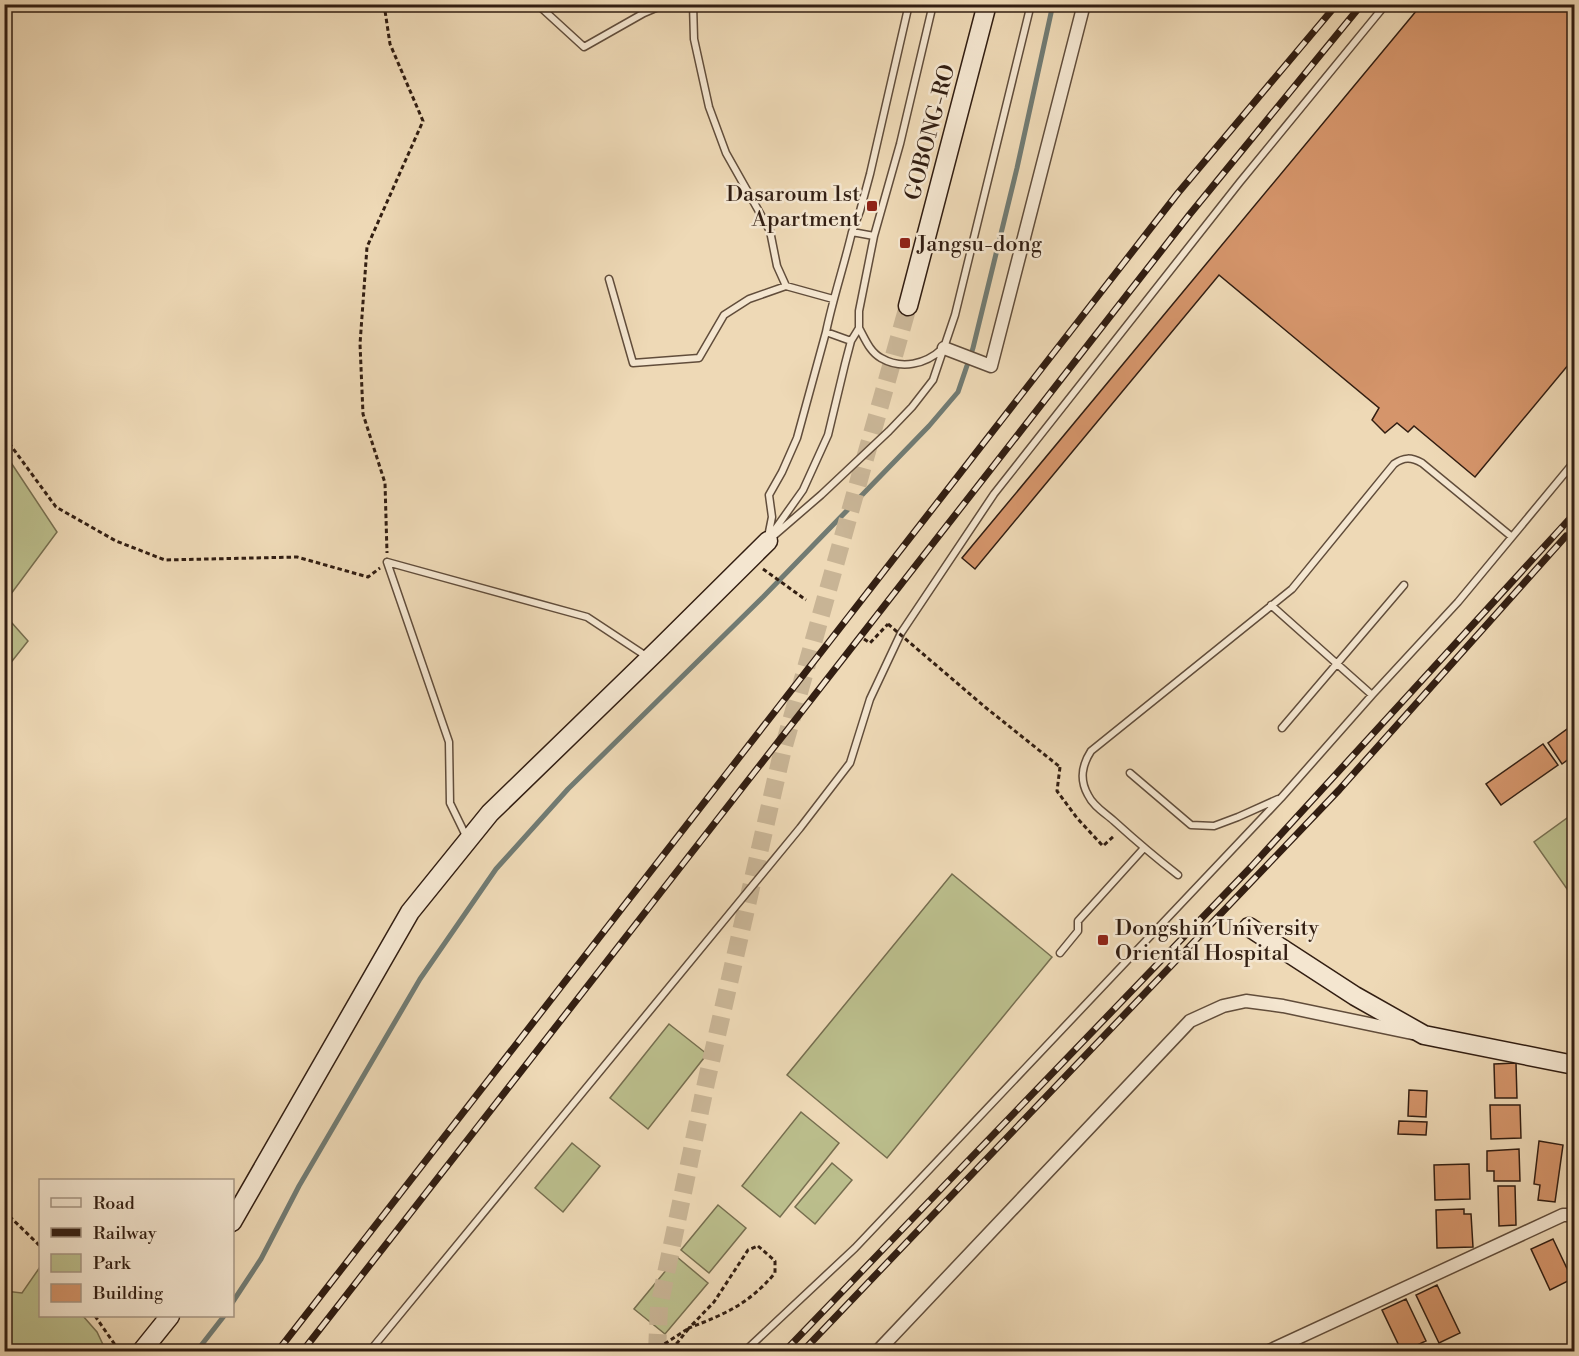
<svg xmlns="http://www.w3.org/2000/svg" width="1579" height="1356" font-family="'Libre Bodoni',serif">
  <rect width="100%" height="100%" fill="#eed9b6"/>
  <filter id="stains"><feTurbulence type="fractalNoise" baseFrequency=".00333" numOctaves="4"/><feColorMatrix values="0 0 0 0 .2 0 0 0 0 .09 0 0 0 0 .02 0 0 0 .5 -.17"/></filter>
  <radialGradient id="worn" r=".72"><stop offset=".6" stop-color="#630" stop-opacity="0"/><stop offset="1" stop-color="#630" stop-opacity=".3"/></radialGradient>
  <path fill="#bbbe8c" stroke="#766e4f" stroke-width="1.5" d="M4 452 57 532 5 602H4Z
    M4 614 28 641 5 670H4Z
    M1574 813V899L1534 842Z
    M952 874 1052 957 887 1158 787 1075Z
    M669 1024 707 1054 648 1129 610 1098Z
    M801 1112 839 1143 780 1217 742 1186Z
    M572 1143 600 1166 563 1212 535 1188Z
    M832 1163 852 1180 815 1224 795 1207Z
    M718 1205 746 1228 709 1273 681 1250Z
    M677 1257 708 1283 665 1334 634 1309Z
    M40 1267V1316H83L97 1332 106 1351H5V1291L22 1293Z"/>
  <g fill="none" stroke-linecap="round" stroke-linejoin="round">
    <path stroke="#717b73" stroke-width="5" d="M232 1303 261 1259 299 1186 420 979 496 869 568 789 763 597 929 426 958 392 973 348 1017 168 1053 4
      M196 1352 224 1316"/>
  </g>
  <path fill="#d5956b" stroke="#321e12" stroke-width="1.5" d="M1422 4H1574V358L1475 477 1414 426 1408 432 1397 423 1385 433 1372 420 1379 408 1219 275 975 569 962 558Z
    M1574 724V755L1562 764 1548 743Z
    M1543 744 1558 765 1501 805 1486 784Z
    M1516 1063 1517 1098H1495L1494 1064Z
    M1409 1090 1427 1091 1426 1117 1408 1116Z
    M1490 1105H1520L1521 1138 1491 1139Z
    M1399 1121 1427 1122 1426 1135 1398 1134Z
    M1539 1141 1563 1145 1555 1202 1538 1200 1540 1185 1534 1184Z
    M1519 1149 1520 1181H1494V1171H1487V1151Z
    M1469 1164 1470 1199 1435 1200 1434 1165Z
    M1498 1186H1515L1516 1225 1499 1226Z
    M1464 1209V1214H1471L1473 1247 1437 1248 1436 1210Z
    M1553 1239 1572 1279 1550 1290 1531 1249Z
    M1437 1285 1460 1333 1439 1343 1416 1295Z
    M1406 1299 1426 1341 1402 1352 1382 1310Z"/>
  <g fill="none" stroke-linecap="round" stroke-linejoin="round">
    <path stroke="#c8b495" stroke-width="18" stroke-dasharray="18 9" stroke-linecap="butt" d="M657 1352 659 1307 706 1083 782 753 908 306"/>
    <g stroke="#614d3b" stroke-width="9">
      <path id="lane" d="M537 4 584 47 644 13 665 4
        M693 4 694 39 709 107 726 153 770 231 777 266 786 286
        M852 232 860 211 870 174 909 4
        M609 279 633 363 699 358 724 315 749 299 786 286 833 299
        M859 328C865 339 870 352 881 358 902 370 926 364 942 349
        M851 341 826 332C833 298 844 266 852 232L874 236
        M771 535 803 490 828 435 845 364 851 341 859 328V311L874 236 900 144 933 4
        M768 537 772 517 769 495 782 472 797 438 826 332
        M770 539 821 495 889 431 912 407 933 380 955 315 1031 4
        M387 562 449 742 450 803 467 838
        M387 562 587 617 646 656
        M1271 605 1372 695
        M1282 728 1404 585
        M1130 773 1191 825 1214 826 1238 817 1278 799
        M1178 875C1156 858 1135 840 1114 821 1105 813 1093 806 1088 795 1079 779 1082 765 1091 751L1292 589 1394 464C1404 457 1411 457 1422 463L1512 537
        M1060 953 1078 931V921L1144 848
        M369 1352 800 828 850 763 870 699 901 633 994 494 1240 182 1386 4
        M744 1352 855 1248 1281 798 1372 695 1458 602 1574 462"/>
    </g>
    <g stroke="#614d3b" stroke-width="15">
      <path id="street" d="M944 348 991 366 1084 4
        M877 1352 1190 1021 1223 1006 1246 1001 1283 1006 1412 1033
        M1267 1352 1563 1215H1574"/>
    </g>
    <g stroke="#321e12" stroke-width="21">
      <path id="secondary" d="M908 306 987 4
        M1249 927 1355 996 1424 1035 1574 1065
        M232 1222 410 912 490 813 660 648 768 541
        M141 1352 170 1316"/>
    </g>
    <path stroke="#321e12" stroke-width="3" stroke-dasharray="4.5 3" stroke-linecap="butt" d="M384 4 390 44 423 121 367 247 360 344 363 414 385 483 387 553
      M9 443 56 507 116 541 165 560 297 557 368 577 380 568
      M763 569 806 600
      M864 639 870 643 888 624
      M1060 767 1057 791 1077 818 1103 846 1115 835
      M4 1211 40 1246
      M758 1246 775 1261V1273C749 1304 725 1314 689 1328L714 1302 748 1250Z
      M95 1316 120 1352
      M652 1352 689 1328 670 1352"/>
    <use href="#lane" stroke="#f4e6d0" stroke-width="6"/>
    <use href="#street" stroke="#f4e6d0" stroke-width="12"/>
    <use href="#secondary" stroke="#f4e6d0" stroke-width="18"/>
    <g stroke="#321e12" stroke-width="7">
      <path id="rail" d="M277 1352 1178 193 1337 4
        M302 1352 1190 214 1362 4
        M784 1352 1251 867 1574 514
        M802 1352 1339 790 1566 536"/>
    </g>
    <use href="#rail" stroke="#f4e6d0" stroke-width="4.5" stroke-dasharray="14" stroke-linecap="butt"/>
    <path stroke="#321e12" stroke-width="3" stroke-dasharray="4.5 3" stroke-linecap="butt" d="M888 624 985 707 1060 767"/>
  </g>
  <g fill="#8f2418" stroke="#f4e6d0" stroke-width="2">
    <rect x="866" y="200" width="12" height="12" rx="3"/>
    <rect x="899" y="237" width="12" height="12" rx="3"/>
    <rect x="1097" y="934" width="12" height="12" rx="3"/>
  </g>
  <g text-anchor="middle" stroke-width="5" stroke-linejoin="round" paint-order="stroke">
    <g font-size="22" fill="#321e12" stroke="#f4e6d0">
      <text transform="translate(929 132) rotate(-75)" y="8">GOBONG-RO</text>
    </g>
    <g font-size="22" fill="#321e12" stroke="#f4e6d0" text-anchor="start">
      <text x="860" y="201" text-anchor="end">Dasaroum 1st<tspan x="860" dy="25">Apartment</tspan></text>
      <text x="917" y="251">Jangsu-dong</text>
      <text x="1115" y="935">Dongshin University<tspan x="1115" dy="25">Oriental Hospital</tspan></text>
    </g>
  </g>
  <rect width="1579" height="1356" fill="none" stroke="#eed9b6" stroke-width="24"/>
  <rect x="6" y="6" width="1567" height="1344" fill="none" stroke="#321e12" stroke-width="3"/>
  <rect x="12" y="12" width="1555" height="1332" fill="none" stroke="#321e12" stroke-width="1.5"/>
  <rect x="39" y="1179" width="195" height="138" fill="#f4e6d0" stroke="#a69684" stroke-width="1.5"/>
  <rect x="51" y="1198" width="30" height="9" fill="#f4e6d0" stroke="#a69684" stroke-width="1.5"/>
  <text x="93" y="1209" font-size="18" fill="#321e12">Road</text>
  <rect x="51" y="1228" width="30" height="9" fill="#321e12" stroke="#a69684" stroke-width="1.5"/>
  <text x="93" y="1239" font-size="18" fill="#321e12">Railway</text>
  <rect x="51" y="1254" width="30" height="18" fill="#bbbe8c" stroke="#a69684" stroke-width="1.5"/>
  <text x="93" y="1269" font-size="18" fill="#321e12">Park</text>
  <rect x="51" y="1284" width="30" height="18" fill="#d5956b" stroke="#a69684" stroke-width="1.5"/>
  <text x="93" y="1299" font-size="18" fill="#321e12">Building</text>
  <rect width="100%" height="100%" filter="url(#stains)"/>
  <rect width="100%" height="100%" fill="url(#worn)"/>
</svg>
